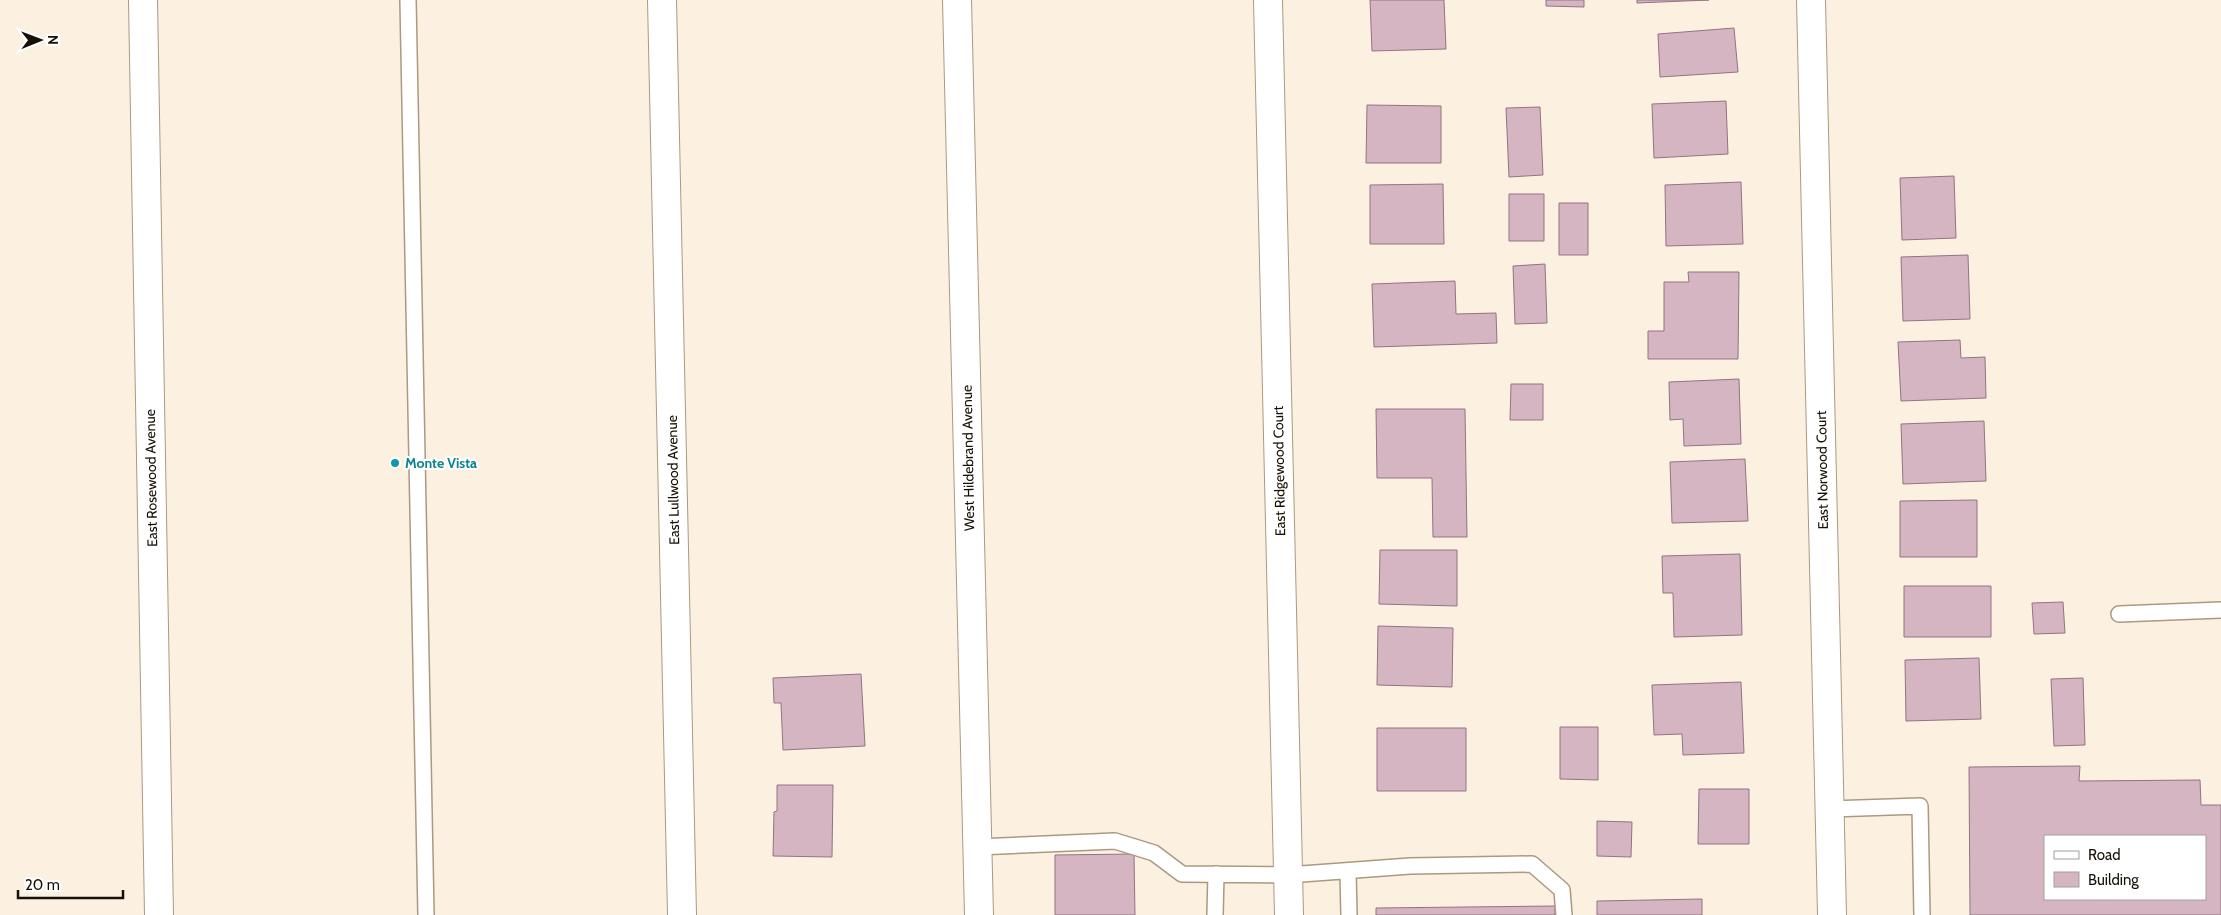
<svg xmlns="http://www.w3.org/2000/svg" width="2221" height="915" font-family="Cabin,sans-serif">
  <rect width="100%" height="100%" fill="#fcf0e1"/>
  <path fill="#d6b5c3" stroke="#917481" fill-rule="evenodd" d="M1370 0H1444L1446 49 1372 51Z
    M1546 0H1584V7L1546 6Z
    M1637 0H1709L1637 3Z
    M1734 28 1738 72 1660 77 1658 34Z
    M1726 101 1728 154 1654 158 1652 104Z
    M1367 105 1441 106V163H1366Z
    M1540 107 1543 175 1509 177 1506 108Z
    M1954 176 1956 238 1902 240 1900 178Z
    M1741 182 1743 244 1666 246 1665 185Z
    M1443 184 1444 244H1370V185Z
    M1509 194H1544V241H1509Z
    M1559 203H1588V255H1559Z
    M1968 255 1970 319 1903 321 1901 257Z
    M1545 264 1547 323 1515 324 1513 266Z
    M1688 272H1739L1738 359H1648V331H1664V282H1689Z
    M1455 281 1456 314 1496 313 1497 343 1374 347 1372 284Z
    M1960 340 1961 358 1985 357 1986 398 1901 401 1898 342Z
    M1739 379 1741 444 1684 446 1683 419 1670 420 1669 382Z
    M1511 384H1543V420H1510Z
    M1376 409H1465L1467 537H1433L1432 478H1377Z
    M1984 421 1986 481 1903 484 1901 424Z
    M1745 459 1748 521 1672 523 1670 462Z
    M1977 500V557H1900V501Z
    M1380 550H1457V606L1379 604Z
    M1740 554 1742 635 1674 637 1673 593H1663L1662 556Z
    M1904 586H1991V637H1904Z
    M2063 602 2065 633 2034 634 2032 603Z
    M1378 626 1453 628 1452 687 1377 685Z
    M1979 658 1981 719 1906 721 1905 660Z
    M861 674 865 746 783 750 781 703H774L773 678Z
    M2083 678 2085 745 2054 746 2051 679Z
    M1741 682 1744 753 1683 755 1682 734 1654 735 1652 685Z
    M1560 727H1598V780L1560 779Z
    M1377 728H1466V791H1377Z
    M2080 766 2079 781 2200 780 2201 805H2221V915H1970L1969 767ZM2045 836H2205V899H2045Z
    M777 785H833L832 857 773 856 774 812 777 811Z
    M1699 789H1749V844H1698Z
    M1597 821 1632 822 1631 857 1597 856Z
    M1134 854 1135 915H1055V855Z
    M1702 899V915H1597V901Z
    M1555 906V915H1376V908Z"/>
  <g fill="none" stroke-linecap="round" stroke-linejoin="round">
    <g stroke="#ab9982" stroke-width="18">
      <path id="service" d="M408 0 426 915
        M2119 614 2221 610
        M1830 809 1920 806 1922 915
        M977 847 1115 841 1154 853 1182 874 1288 875 1410 866 1532 864 1562 890 1564 915
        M1348 871 1349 915
        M1215 915 1216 874"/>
    </g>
    <g stroke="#ab9982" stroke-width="30">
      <path id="minor" d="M143 0 159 915
        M662 0 682 915
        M1268 0 1289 915
        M1811 0 1832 915"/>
    </g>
    <g stroke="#ab9982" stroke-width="30">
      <path id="secondary" d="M957 0 979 915"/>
    </g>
    <use href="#service" stroke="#fff" stroke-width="15"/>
    <use href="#minor" stroke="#fff" stroke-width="28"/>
    <use href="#secondary" stroke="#fff" stroke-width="28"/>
  </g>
  <circle fill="#0f9aa8" stroke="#fff" stroke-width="2" cx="395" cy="463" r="5"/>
  <g text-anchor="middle" stroke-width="4" stroke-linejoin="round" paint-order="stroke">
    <g font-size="14" fill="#171007" stroke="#fff">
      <text transform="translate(968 458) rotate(-91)" y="5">West Hildebrand Avenue</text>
      <text transform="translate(1822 470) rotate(-91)" y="5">East Norwood Court</text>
      <text transform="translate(1279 471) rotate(-91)" y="5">East Ridgewood Court</text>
      <text transform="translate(151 478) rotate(-91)" y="5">East Rosewood Avenue</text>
      <text transform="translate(673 480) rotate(-91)" y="5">East Lullwood Avenue</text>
    </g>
    <g font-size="14" font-weight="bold" fill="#0d838f" stroke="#fff" text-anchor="start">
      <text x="405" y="468">Monte Vista</text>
    </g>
  </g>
  <rect x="2044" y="835" width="162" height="65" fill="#ffffff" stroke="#a29f9c"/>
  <rect x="2054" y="851" width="25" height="8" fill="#ffffff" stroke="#a29f9c"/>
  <text x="2088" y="860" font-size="15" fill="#171007">Road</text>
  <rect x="2054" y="872" width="25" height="15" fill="#d6b5c3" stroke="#a29f9c"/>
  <text x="2088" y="885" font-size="15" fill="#171007">Building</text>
  <g transform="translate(40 40) rotate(89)" stroke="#ffffff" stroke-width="4" paint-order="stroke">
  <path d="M0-4L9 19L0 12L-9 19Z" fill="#171007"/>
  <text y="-8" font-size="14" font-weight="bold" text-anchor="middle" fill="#171007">N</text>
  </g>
  <path d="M18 890v8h105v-8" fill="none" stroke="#171007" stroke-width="2.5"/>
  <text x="25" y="890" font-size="15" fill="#171007" stroke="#ffffff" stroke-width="4" paint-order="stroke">20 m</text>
</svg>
